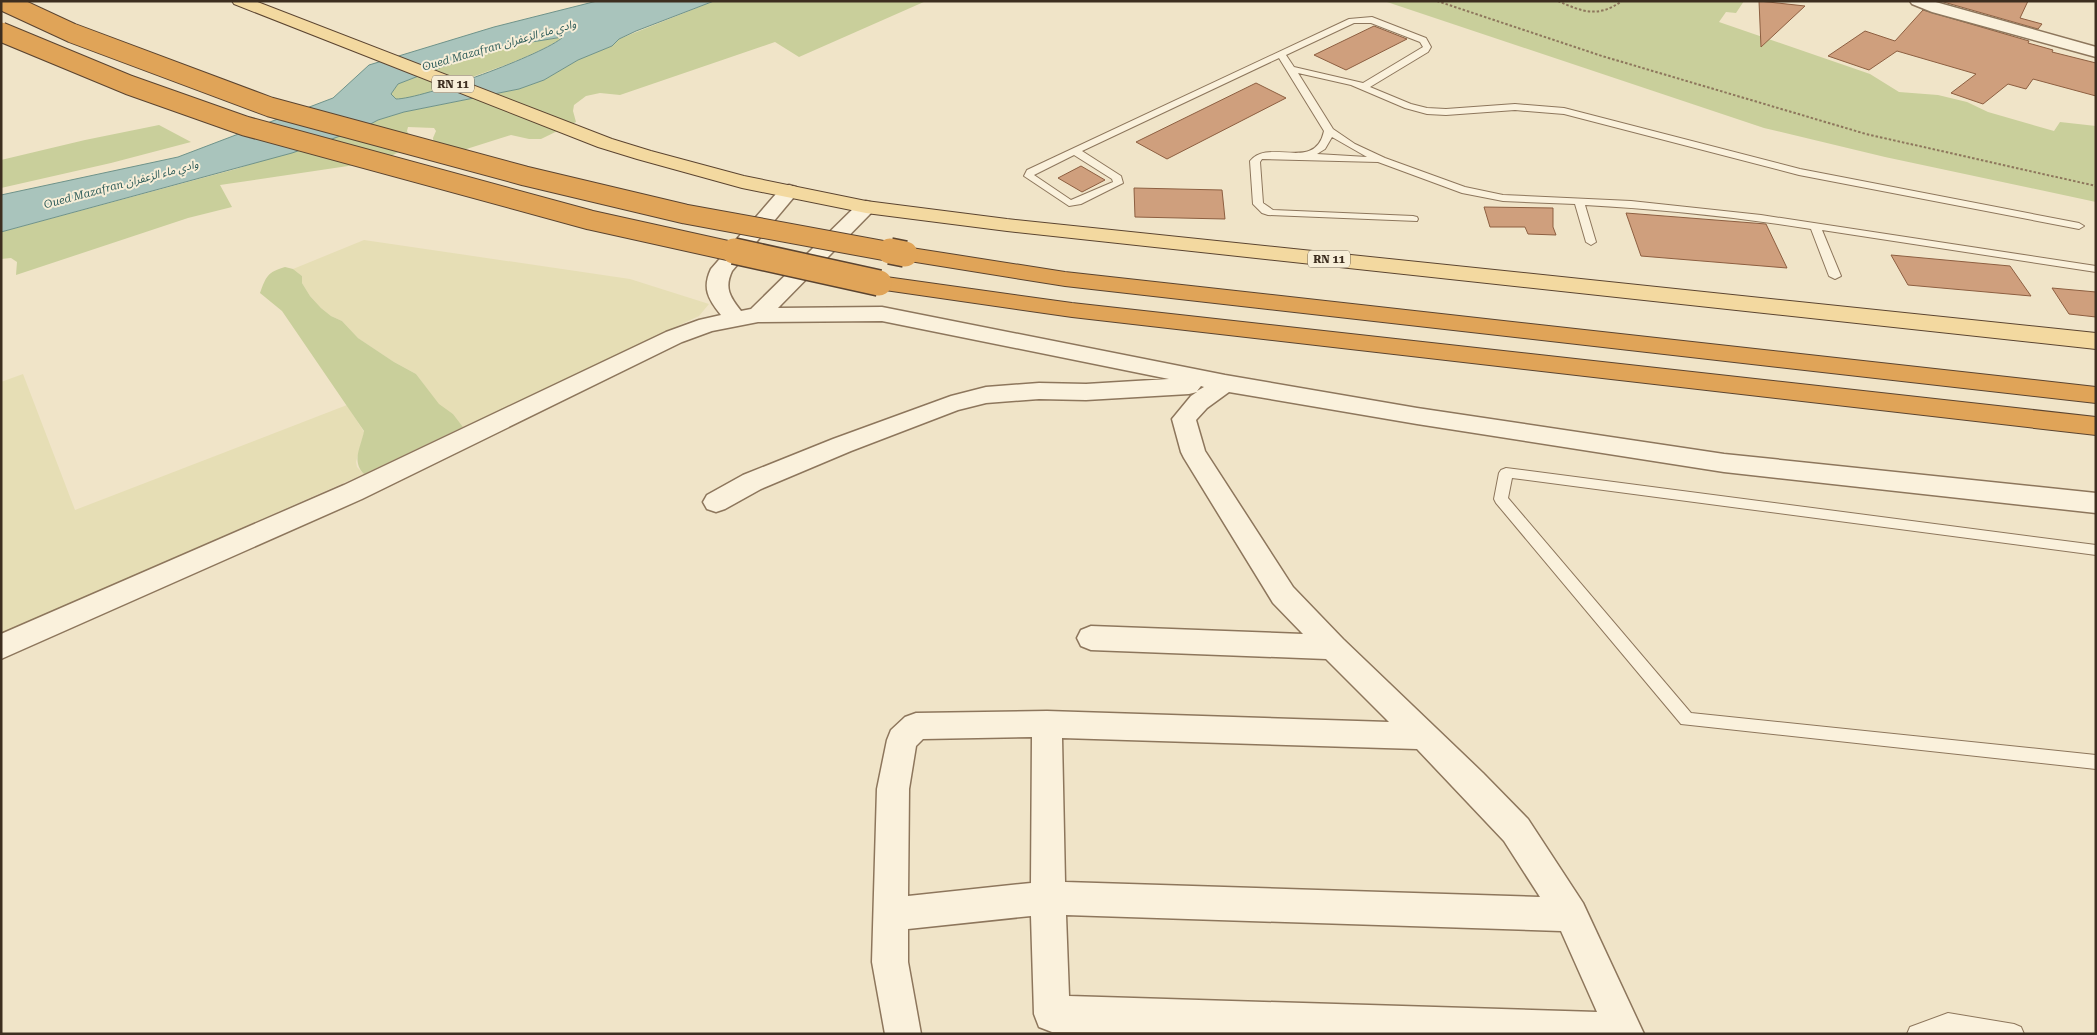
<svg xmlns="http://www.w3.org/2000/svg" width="2097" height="1035" font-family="'Roboto Serif','Noto Sans Arabic',serif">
  <rect width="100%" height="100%" fill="#f0e4c8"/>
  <path fill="#e6deb5" d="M364 240 630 279 709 304 699 316 463 427 453 414 439 405 416 374 394 362 358 338 342 321 331 316 321 308 310 296 302 283V276L293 269Z
    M23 374 75 510 347 405 364 432 356 462 357 467 364 474 1 634V382Z"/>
  <path fill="#c9cf9b" d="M714 1H926L799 57 775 42 620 95 600 93 586 96 574 105 573 111 576 122 541 139H529L511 135 457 152 434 145 433 138 436 131 434 128 408 127 407 131 409 135 405 149 387 158 348 166 220 185 232 207 188 218 16 275 17 262 11 258 1 259V232L236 169 363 128 378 120 404 112 519 89 544 80 578 60 612 46 619 39Z
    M1384 1H1744L1736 13 1726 12 1719 22 1870 74 1899 92 1938 95 1967 102 1988 112 2054 131 2060 122 2096 126V202L1885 157 1764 128Z
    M564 37C534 56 500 67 466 79 444 87 420 99 396 99L391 94 398 84 447 65 519 44Z
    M159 125 191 142 111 163 1 188V160L85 140Z
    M285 267 293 269 302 276V283L310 296 321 308 331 316 342 321 358 338 394 362 416 374 439 404 453 414 463 427 364 474C351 461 361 447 364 431L282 311 260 293C266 277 267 272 285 267Z"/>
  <path fill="#a9c4bc" stroke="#6f938a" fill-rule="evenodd" d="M597 1H714L636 31 619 39 612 46 578 60 544 80 519 89 404 112 378 120 363 128 292 153 1 232V195L178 157 333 98 369 65 494 27ZM563 37C545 54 422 99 396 99L391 94 398 84 447 65 519 44Z"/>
  <path fill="#cf9f7d" stroke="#8d5f41" d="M1759 1 1805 6 1761 47Z
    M1940 1H2028L2020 18 2042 24 2038 29Z
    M1923 10 2029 41 2028 43 2053 50 2052 52 2096 63V96L2033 79 2026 89 2008 84 1983 104 1951 93 1976 74 1897 51 1869 70 1828 56 1865 31 1895 41Z
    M1374 26 1407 39 1346 70 1314 55Z
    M1256 83 1286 98 1167 159 1136 142Z
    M1081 166 1105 180 1082 192 1058 178Z
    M1134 188 1222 190 1225 219 1135 217Z
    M1484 207 1553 208V227L1556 235 1528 234 1525 227H1490Z
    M1626 213 1766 224 1787 268 1641 256Z
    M1891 255 2010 266 2031 296 1908 285Z
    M2052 288 2096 292V317L2069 314Z"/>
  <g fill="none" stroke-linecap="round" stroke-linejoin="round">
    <g stroke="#8d765c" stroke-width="2">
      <path id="service" d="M1372 17 1426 38 1431 47 1428 52 1370 87 1411 104 1427 108 1446 109 1515 104 1564 108 1800 169 2079 223 2084 226 2079 229 1799 175 1564 114 1515 110 1446 115 1427 114 1405 108 1351 85 1298 73 1333 129 1355 144 1385 158 1465 187 1503 195 1631 201 1761 215 2096 266V272L1822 230 1841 276 1835 279 1829 276 1811 229C1736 217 1661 209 1585 205L1596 242 1591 245 1586 242 1575 204 1503 201 1462 193 1378 162 1262 159 1260 162 1263 203 1273 210 1413 216 1417 217 1418 219 1417 221 1268 215 1262 213 1253 204 1250 161C1269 137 1315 173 1324 131L1279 58 1082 151 1121 176 1123 183 1081 204 1069 206 1024 176 1027 170 1349 19ZM1354 23H1371L1420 42 1423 47 1363 83 1294 67 1286 55ZM1332 137 1367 157 1317 154 1325 149ZM1074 155 1112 179 1113 182 1071 200 1034 175Z
        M1506 468 2096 545V555L1512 478 1508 498 1691 713 2096 755V769L1681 724 1496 503 1494 499 1499 473 1501 470Z
        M1948 1013 2014 1024 2021 1027 2024 1034H1907L1910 1027Z"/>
    </g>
    <g stroke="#8d765c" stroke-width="3">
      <path id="minor" d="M1910 1H1932L2096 47V57L1932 12 1912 4Z
        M789 185 796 187 799 191 732 271C724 288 730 297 741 311L751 309 859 203 866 201 873 203 876 207 873 211 778 308 882 307 1225 375 1417 408 1724 454 2096 493V513L1724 472 1417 424 1229 392 1207 408 1196 420 1205 451 1293 587 1343 639 1483 773 1528 819 1583 903 1644 1034 1052 1032 1039 1027 1034 1014 1031 916 908 929V962L921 1034H885L872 962 877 789 887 740 891 730 905 717 916 713 1047 711 1389 722 1326 659 1091 650 1081 646 1077 638 1081 630 1091 626 1303 634 1273 603 1184 458 1181 452 1172 419 1191 396 1197 392 1189 394 1086 400 1039 399 986 403 958 410 851 451 761 489 725 509 716 512 707 509 703 502 707 495 743 475 833 439 951 396 986 387 1039 383 1086 384 1169 379 882 321 758 322 712 331 682 342 362 499 1 659V634L344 485 666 332 699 320 721 315C708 299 702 288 711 269L782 187ZM1201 386 1204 387 1197 391ZM1032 737 1031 883 908 896 909 789 916 746 923 739ZM1062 738 1417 749 1504 841 1540 897 1065 882ZM1066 915 1561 931 1597 1012 1069 996Z"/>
    </g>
    <g stroke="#5b4430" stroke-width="2">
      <path id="primary" d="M232 1H255L612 139 651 151 744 176 866 201 1007 219 2096 333V349L1007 231 866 213 742 188 637 159 598 147 234 4Z"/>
    </g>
    <g stroke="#5b4430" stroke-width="2">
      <path id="motorway" d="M905 247 1065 272 2096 387V403L1065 286 897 259 894 254 897 249Z
        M879 276 1072 303 2096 417V435L1072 317 871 288 868 283 871 278Z"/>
    </g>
    <path stroke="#8d765c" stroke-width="2" stroke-dasharray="2.5 2" stroke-linecap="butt" d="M1437 1 1602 56 1866 134 2096 186
      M1558 1C1583 12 1598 18 1622 1"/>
    <use href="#service" fill="#faf1dc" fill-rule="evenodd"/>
    <use href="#minor" fill="#faf1dc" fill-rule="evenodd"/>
    <use href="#primary" fill="#f3d9a0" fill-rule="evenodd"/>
    <use href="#motorway" fill="#e0a458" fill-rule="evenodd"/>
    <g stroke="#5b4430" stroke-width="21" stroke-linecap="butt">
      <path id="motorway-bridge-far1" d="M3 1 72 33 270 107 525 176 685 214 897 253
        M1 32 129 85 245 126 590 220 739 253"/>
    </g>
    <g stroke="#5b4430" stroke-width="28" stroke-linecap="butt">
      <path id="motorway-bridge" d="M734 251 879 283
        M890 251 905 254"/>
    </g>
    <use href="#motorway-bridge-far1" stroke="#e0a458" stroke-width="19"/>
    <use href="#motorway-bridge" stroke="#e0a458" stroke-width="25"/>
  </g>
  <g text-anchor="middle" stroke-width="4" stroke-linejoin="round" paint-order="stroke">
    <g font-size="11" font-style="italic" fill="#2f5d5a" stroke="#f7eed8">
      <text transform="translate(499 45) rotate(-16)" y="4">Oued Mazafran وادي ماء الزعفران</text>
      <text transform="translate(121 184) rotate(-15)" y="4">Oued Mazafran وادي ماء الزعفران</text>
    </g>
    <g fill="#f7eed8" stroke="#756857" stroke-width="1">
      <rect x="432" y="75.5" width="42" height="17" rx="4"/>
      <rect x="1308" y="250.5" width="42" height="17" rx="4"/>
    </g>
    <g font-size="11" font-weight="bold" fill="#3d2e20">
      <text x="453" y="88">RN 11</text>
      <text x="1329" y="263">RN 11</text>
    </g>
  </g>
  <rect width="2097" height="1035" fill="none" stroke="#3d2e20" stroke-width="5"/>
</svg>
